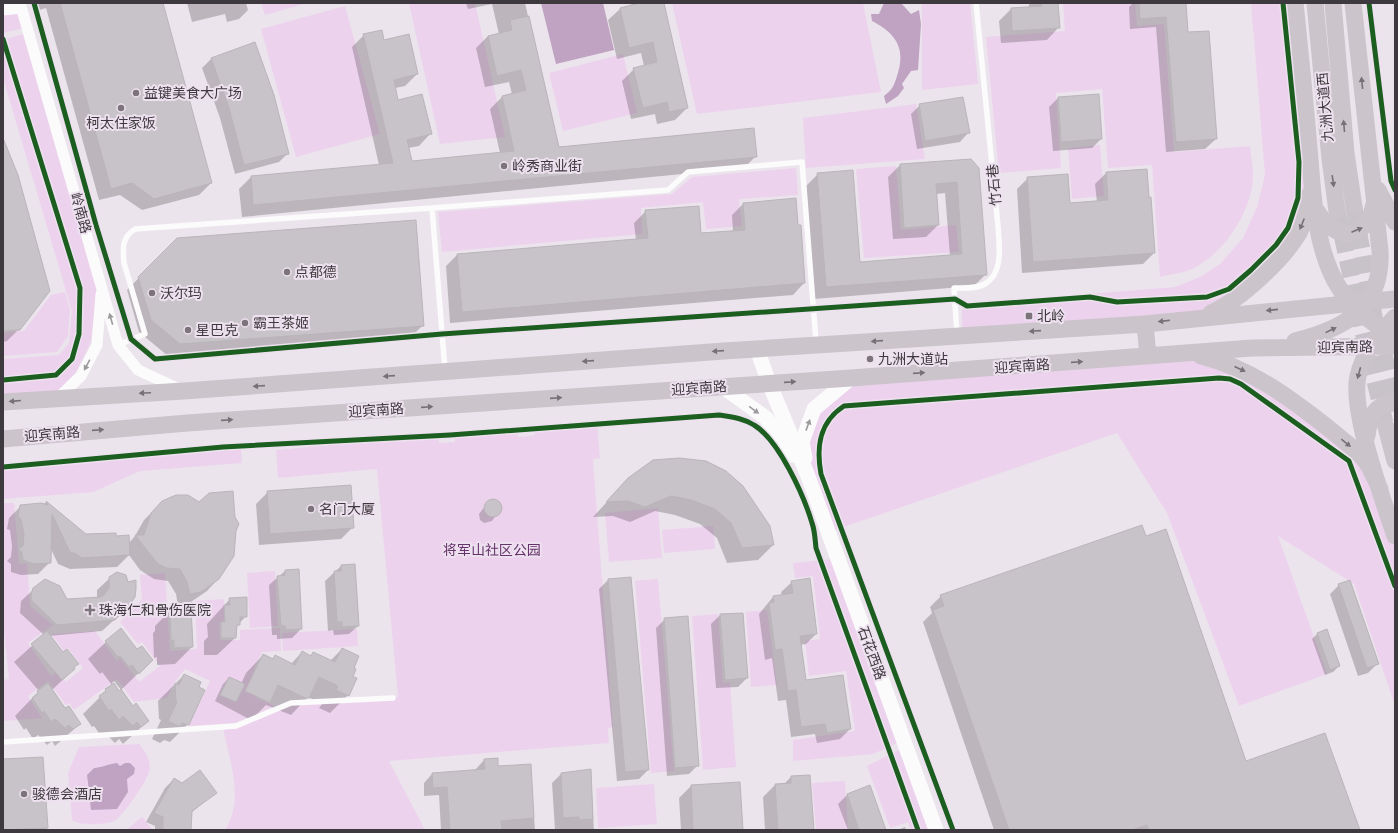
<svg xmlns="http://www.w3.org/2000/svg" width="1398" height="833" font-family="Quicksand,'Noto Sans SC',sans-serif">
  <rect width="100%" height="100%" fill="#ebe4ec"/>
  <path fill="#edd2ee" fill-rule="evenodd" d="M3 3H17L24 28 3 33Z
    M261 3H308L265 15Z
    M409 3H475L505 137 440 144Z
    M672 3H863L881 92 697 114Z
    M922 3H970L978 84 922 90Z
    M1063 3H1135L1137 26 1164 24 1174 152 1250 146C1251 156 1253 167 1253 177 1251 212 1226 250 1196 267 1186 273 1171 274 1160 277L1152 165 1108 168 1102 89 1056 93 1061 168 999 173 986 37 1065 31Z
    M1251 3H1290L1304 185 1301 209 1291 234 1247 282 1201 312 962 331V304L1175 287 1200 277 1220 264 1243 238 1257 207 1265 175Z
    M345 6 380 134 296 157 261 29Z
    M23 34 97 288 91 342 76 372 56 393 3 395V359L59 355 69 343 72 311 3 78V40Z
    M623 54 637 113 563 131 549 73Z
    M916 104 925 159 806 168 803 118Z
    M1100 145 1104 196 1072 199 1068 148Z
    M896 166 901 230 956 225 959 252 864 258 856 169Z
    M796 168 798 195 739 199 742 226 706 229 703 202 641 208 642 234 442 252 438 212 672 194 692 177Z
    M65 292 70 310 68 336 57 352 3 356V333L24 331 51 295Z
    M1148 357 1216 360 1354 450 1395 538V706L1354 584 1278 536 1327 674 1239 706 1167 513 1117 433 829 532 803 442 815 410 852 379Z
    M597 425 600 458 593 459 613 727 608 728 609 743 389 761 425 830H225C245 799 229 760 223 727L236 726 291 703 398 697 377 469 278 478 276 450 438 435 439 443 455 442V437L518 432V437L535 435V430Z
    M241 448 242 463 140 471 93 492 3 499V469Z
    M3 503H14L19 564 27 563 30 606 53 625 28 643 51 676 57 671 66 682 83 668 68 648 64 651 51 634 95 631 117 661 120 658 139 682 160 666 142 642 138 644 120 622 142 599 140 575 165 573 170 651 197 649 195 601 224 599V621L219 622 220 640H240V630L280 628 281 651 262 652 254 669 255 697 275 706 235 723 189 726 210 681 185 669 175 682 167 698 134 702 117 679 74 710 69 703 66 705 48 681 28 696 42 718 3 721V680L9 679 3 622Z
    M658 508 662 558 609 562 605 513Z
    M713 526 715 549 664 553 662 530Z
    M834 559 900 742 873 754 793 761V740L855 731 846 671 809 676 805 641 820 639 813 576 795 578 793 563Z
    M275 571 278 626 250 628 247 573Z
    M658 579 674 771 651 773 635 581Z
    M767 610 777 685 751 687 746 612Z
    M718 614 723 683 730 682 736 767 703 770 692 616Z
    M357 629 358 646 283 651 282 633Z
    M139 744C145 751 152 761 149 772 147 781 124 814 116 820 108 825 80 826 72 820L68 773 79 747ZM125 763H130L134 774 127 779 128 793 117 809 88 789 87 777 94 768 120 766Z
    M903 748 932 830H911L908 822 890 828 867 766Z
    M845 781 848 830H816L812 783Z
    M654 784 657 824 598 828 596 788Z
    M142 817 153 830H126Z"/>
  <path fill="#c0a2c2" d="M541 3H603L614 50 556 64Z
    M884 3H901L911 14 919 10 921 24 918 70 911 71 902 84 904 88 898 96 886 104 884 96C892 90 894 86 897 76 906 49 897 34 872 21L871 14H879Z
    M117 763 120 766 125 763H130L135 768 134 774 127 779 128 792 117 809 91 810 87 775 94 768C100 768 108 764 117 763Z"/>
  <path fill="#0003" fill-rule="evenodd" d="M34 3H162L211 183 199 195 142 210 120 195 99 200 46 8 36 11Z
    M187 3H246L248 10 239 19 227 22 225 14 192 22Z
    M466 3H525L558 148 756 156 744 168 242 217 239 189 251 177 379 165 352 47 364 35 384 41 417 74 405 86 395 88 397 101 430 134 419 146 408 148 411 162 500 153 490 109 502 97 512 94 509 82 485 87 476 48 488 36 499 34 492 4 468 9Z
    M632 3H663L687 108 675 120 657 124 655 114 631 119 622 81 634 69 644 66 641 53 617 59 608 20 620 9 631 6Z
    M1029 3H1057L1058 28 1047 40 1001 43 999 21 1011 9 1029 8Z
    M1133 3H1185L1188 34 1216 139 1205 149 1166 152 1156 27 1130 29 1129 7Z
    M254 43 288 153 279 162 235 174 220 118 202 68 211 59Z
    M1058 98 1101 139 1092 148 1053 151 1049 107Z
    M920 105 968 133 960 142 917 149 911 114Z
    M3 146 14 166 48 291 19 329 7 341 3 342Z
    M970 160 986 274 974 286 814 299 806 186 818 174 859 263 950 256 945 193 936 194 938 225 926 237 893 239 888 177 900 165Z
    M1106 173 1154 253 1143 264 1022 273 1017 189 1028 178 1069 204 1097 202 1095 184Z
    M743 204 804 283 793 295 450 323 446 266 457 255 636 240 634 223 646 211 700 234 733 232 732 215Z
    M177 239 423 325 411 337 168 356 139 332 127 290Z
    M679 459 773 545 758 560 727 563 717 538 700 524 675 515 655 511 630 522 613 516 593 517 629 478Z
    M268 492 353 527 341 539 259 545 256 504Z
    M176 496 192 498 200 503 219 578 207 591 188 604 178 606 176 594 168 581 154 579 140 570 129 555 117 567 70 569 58 564 50 547V562L38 574 21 575 11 572V564L7 561 11 557 12 546 10 530 7 529 9 518 21 506 43 505 46 502 86 535 115 537 128 544 135 536 144 520 156 508Z
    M495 500 500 503 501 508 492 521 484 523 480 520 479 514 489 501Z
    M341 566 358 626 349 634 334 635 333 630 328 631 325 581Z
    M285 571 301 629 292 638 277 639V635H272L269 585Z
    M110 578 125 609 113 621 102 631 49 636 74 669 52 690 65 709 80 724 55 746 52 741 47 745 38 735 33 739 26 728 24 730 15 716 39 691 14 662 44 635 20 613 21 601 34 589 66 600 97 598V590Z
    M608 580 648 770 639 779 617 781 599 589Z
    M792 582 816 634 806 644 800 645 805 681 850 729 840 739 817 743 815 734 791 737 786 700 778 701 772 658 765 660 759 614 773 597 782 596 781 592Z
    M1339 585 1377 664 1368 673 1358 676 1330 594Z
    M941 596 1245 762 1359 830H994L923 622 932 613 930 607Z
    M230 599 246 616 236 627 235 638 217 655H204V641L208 637 207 624Z
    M172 609 192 647 175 664 157 665V657L154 658 153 633 155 631V626Z
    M720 615 747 678 738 687 716 688 711 624Z
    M665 619 698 765 689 774 667 776 656 628Z
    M1318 633 1339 666 1333 672 1325 675 1312 639Z
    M106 642 137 650 152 660 121 690 133 707 148 721 123 744 119 739 115 743 105 733 101 736 94 726 92 727 83 714 112 685 102 672 100 674 88 659ZM114 681 121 690 119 692 112 683Z
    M342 649 353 669 348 695 330 713 319 708 322 704 308 697 291 715 266 705 251 720 215 701 223 684 229 678 241 684 246 673 263 655 272 659 275 656 291 664 302 652 310 656 313 653 330 661Z
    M184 675 188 724 170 742 164 740 160 743 152 739 161 720 159 719 158 701Z
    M3 760 47 828 45 830H3Z
    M484 760 497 767 530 765 535 830H441L439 795 424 796V783L432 774 476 771V769Z
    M590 770 594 830H555L552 783 561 774Z
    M791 777 813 830H765L763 797 775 785 784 784Z
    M174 779 182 784 215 793 191 813 190 830H155V826L146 822 165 788Z
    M691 786 742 830H681L679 798Z
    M870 787 885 830H848L838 804 847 795Z
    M905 827 906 830H898Z"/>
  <path fill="#c8c2c9" stroke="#bab5ba" d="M60 3H163L212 183 154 199 132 183 111 189Z
    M639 3H664L688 108 669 112 667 102 643 108 633 68 657 62 653 42 629 48 620 8Z
    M1041 3H1058L1060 28 1012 31 1011 8 1042 6Z
    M1139 3H1186L1188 32 1209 31 1217 139 1176 142 1166 17 1140 19Z
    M529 16 559 147 754 128 757 157 253 205 251 176 393 163 363 34 382 30 384 40 409 34 418 74 394 80 398 100 422 94 432 134 407 140 412 161 514 151 502 96 526 90 521 70 497 76 488 36 512 30 510 20Z
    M255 42 274 95 289 154 244 165 229 108 211 58Z
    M1099 94 1102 139 1061 142 1058 97Z
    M963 97 970 133 925 141 919 104Z
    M3 138 18 175 50 291 20 330 3 331Z
    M971 159 979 168 987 275 826 287 817 173 853 170 860 262 962 254 957 182 936 184 939 225 904 228 900 164Z
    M1147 169 1149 197H1151L1155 253 1033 262 1027 177 1068 174 1070 203 1108 200 1106 172Z
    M796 198 798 225H801L805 283 462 312 457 254 648 238 645 210 699 206 701 233 745 230 743 203Z
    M416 220 424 326 180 344 151 320 138 277 177 238Z
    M679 458 706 461 726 471 743 486 770 526 774 545 742 548 731 523 715 509 691 500 671 496 645 507 628 501 606 502 628 478 653 460Z
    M351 485 354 528 270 534 267 491Z
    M233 491 235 517 239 524 236 531 234 556 219 579 201 592 190 594 187 582 180 569 166 568 157 563 135 535H144L151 513 162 501 176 495H188L199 502 209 493Z
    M484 508a9 9 0 1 1 18 0a9 9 0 1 1-18 0Z
    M46 501 86 534 116 533V536L129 535 130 555 82 558 76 554 70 552 52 514 51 563 34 564 23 560 22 552 18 549 23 546 24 534 21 519 18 517 20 505 41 503 48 505Z
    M1142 525 1146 536 1166 529 1246 761 1325 733 1360 830H1149L1147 825 1132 830H1009L933 610 944 606 940 595Z
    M355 564 359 626 342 627V622H337L334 571H341V565Z
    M299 569 302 629 286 630 285 626H281L277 576 285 575V570Z
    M117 572 126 575 128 582 136 580V589L135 597 131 603 115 620 57 625 32 601 31 595 33 588 45 579 60 586 67 599 100 597 104 595 109 588V577Z
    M631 577 649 770 625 772 608 579Z
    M810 578 817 634 800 636 806 680 843 675 851 729 827 733 825 724 801 727 796 690 788 691 782 649 775 650 769 603 774 602 773 596 793 593 791 581Z
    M1350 580 1379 664 1367 668 1338 584Z
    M247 597V617H240V625H237L236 638H221V622H225L224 605H230L229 598Z
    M191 607 193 647 174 648V640L171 641 170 615 172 614V608Z
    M743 613 748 678 725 680 720 614Z
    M688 616 699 766 675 768 664 618Z
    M121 628 137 649 142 646 153 660 139 674 132 665 129 667 120 656 118 657 105 641Z
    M1327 629 1340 666 1330 670 1317 633Z
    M47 631 63 652 67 649 79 664 74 667 75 669 62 680 31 644Z
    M342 648 359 656 354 668 356 669 353 677 357 678 349 696 336 690 338 686 319 677 309 698H305L278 685 270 703 245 691 263 654 273 659 275 655 295 665 302 651 311 656 313 652 335 662Z
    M184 674 201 682 199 687 205 690 189 725 182 723 181 726H178L168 721 177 702 176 701 175 683 179 685Z
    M229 677 245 684 236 702 220 695Z
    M48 683 65 708 69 706 81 724 73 729 69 725 65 728 55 719 51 722 44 711 42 713 32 698 38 693 37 691Z
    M114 683 119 691 121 689 133 706 136 703 149 721 141 727 137 722 133 726 123 716 119 720 111 709 109 711 99 696 106 691 105 689Z
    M43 757 48 828 3 830V759Z
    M498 758V766L531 764 534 818 501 821 502 830H450L447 787 433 788 432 773 485 769 484 759Z
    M591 769 593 819 579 820V817L563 818 561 773Z
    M200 770 217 793 192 811 191 830H163V817L154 813 174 778 182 783Z
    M810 775 814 830H778L775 784 791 783V776Z
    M740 782 743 830H693L691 785Z
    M870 785 886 830H859L847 794Z"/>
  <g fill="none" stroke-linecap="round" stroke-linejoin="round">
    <path stroke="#c8c2c9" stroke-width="17" stroke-dasharray="17 8" stroke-linecap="butt" d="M1354 207 1375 322 1395 397
      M1337 211 1361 323 1386 427"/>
    <path stroke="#fcfbfc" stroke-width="5.5" d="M957 334 954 288C964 288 976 289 985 284 1004 273 999 244 998 226L976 3
      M118 345 145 334 124 263C123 249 121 238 135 229L432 208
      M445 370 432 208 668 190 688 172 802 162 816 342
      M3 742 236 726 291 703 393 698"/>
    <path stroke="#fcfbfc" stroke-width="11" d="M20 3 118 345 138 370 181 390
      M3 10 21 8
      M58 398 81 376 97 345 101 294"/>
    <path stroke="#fcfbfc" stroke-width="15" d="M757 349 769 383 808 476 936 830
      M723 387 766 418 793 455
      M805 458 802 442 814 409 851 378"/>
    <path stroke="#cbc4cb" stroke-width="17" d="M1295 3C1300 51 1305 100 1309 148 1313 192 1314 241 1335 281 1347 303 1372 325 1395 336
      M1315 3 1330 159 1337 211
      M1333 3 1346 153 1354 207
      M1378 190 1395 222
      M1316 210C1320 215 1323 221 1328 225 1350 244 1370 228 1374 204
      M1211 313C1240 300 1283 260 1299 233 1305 221 1308 208 1309 195
      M1395 317C1379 334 1363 353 1358 376 1350 410 1383 500 1395 536
      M1145 324 1148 356
      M1295 341C1344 329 1383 308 1380 251L1353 3
      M1201 356C1250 368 1289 397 1327 427 1340 438 1353 447 1364 459 1371 468 1375 479 1380 489
      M3 402 184 391 724 351 1145 324 1395 299
      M1386 427 1395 461
      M1367 436C1369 419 1374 403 1395 403
      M3 439 187 423 851 378 1252 348 1395 346"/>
    <g stroke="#eee1ef" stroke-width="8">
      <path id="cycleway" d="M34 3 96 225 131 339 155 359 442 334 955 299 967 306 1090 297 1117 302 1207 297 1229 289 1251 270 1276 245 1288 228 1298 198 1299 162 1283 3
        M1369 3 1391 181 1395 190
        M3 39 80 288 79 334 72 359 56 375 3 380
        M3 467 223 447 450 435 719 415C731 417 743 418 754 425 779 440 804 496 812 523 815 531 815 540 816 548L918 830
        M953 830 821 474C816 447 819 422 844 406L1219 378 1230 379 1241 384 1349 461 1395 586"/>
    </g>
    <use href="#cycleway" stroke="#1b5e20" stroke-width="5"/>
  </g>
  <defs><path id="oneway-solid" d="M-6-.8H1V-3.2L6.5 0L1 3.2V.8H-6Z"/></defs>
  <g fill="#767176">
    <use href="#oneway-solid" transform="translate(1362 83) rotate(-96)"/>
    <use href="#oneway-solid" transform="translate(1344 126) rotate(-95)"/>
    <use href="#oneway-solid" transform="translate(1333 181) rotate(82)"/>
    <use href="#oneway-solid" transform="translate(1302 224) rotate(112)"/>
    <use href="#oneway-solid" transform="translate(1357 230) rotate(-23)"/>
    <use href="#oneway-solid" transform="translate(1272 310) rotate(174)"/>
    <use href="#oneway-solid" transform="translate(1164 321) rotate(173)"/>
    <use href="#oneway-solid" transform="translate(1331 330) rotate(-26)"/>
    <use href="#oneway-solid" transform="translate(1035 331) rotate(176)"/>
    <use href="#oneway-solid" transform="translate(877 341) rotate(176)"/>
    <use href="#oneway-solid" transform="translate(718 351) rotate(176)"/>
    <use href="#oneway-solid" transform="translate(588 361) rotate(176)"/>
    <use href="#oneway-solid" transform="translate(1077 362) rotate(-4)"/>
    <use href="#oneway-solid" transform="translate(1240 369) rotate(25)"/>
    <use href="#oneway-solid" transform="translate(919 373) rotate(-4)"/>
    <use href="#oneway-solid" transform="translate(1359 373) rotate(105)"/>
    <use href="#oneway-solid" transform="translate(389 376) rotate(176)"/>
    <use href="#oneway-solid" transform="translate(790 382) rotate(-4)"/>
    <use href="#oneway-solid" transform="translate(259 386) rotate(176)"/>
    <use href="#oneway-solid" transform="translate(145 393) rotate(177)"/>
    <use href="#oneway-solid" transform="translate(556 398) rotate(-4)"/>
    <use href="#oneway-solid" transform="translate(15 401) rotate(175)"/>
    <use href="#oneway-solid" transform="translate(427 407) rotate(-4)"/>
    <use href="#oneway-solid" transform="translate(227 420) rotate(-4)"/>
    <use href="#oneway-solid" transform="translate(98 430) rotate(-4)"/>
    <use href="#oneway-solid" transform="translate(1346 443) rotate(39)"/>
  </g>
  <g fill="#9d9a9d">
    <use href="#oneway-solid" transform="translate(111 319) rotate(-106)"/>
    <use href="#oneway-solid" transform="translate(87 365) rotate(118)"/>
    <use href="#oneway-solid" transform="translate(754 410) rotate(36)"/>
    <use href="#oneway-solid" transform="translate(808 425) rotate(-70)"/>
  </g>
  <g fill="#7b757b" stroke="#eee1ef" stroke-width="1.5">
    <circle cx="136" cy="93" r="4"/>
    <circle cx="121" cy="108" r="4"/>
    <circle cx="504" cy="166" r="4"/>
    <circle cx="287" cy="272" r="4"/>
    <circle cx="152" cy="293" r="4"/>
    <rect x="1025" y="312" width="8" height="8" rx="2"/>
    <circle cx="245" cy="323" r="4"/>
    <circle cx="188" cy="330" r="4"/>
    <circle cx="870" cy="359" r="4"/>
    <circle cx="311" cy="509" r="4"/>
    <path d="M88 604h4v4h4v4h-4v4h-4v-4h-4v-4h4z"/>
    <circle cx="24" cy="794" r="4"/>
  </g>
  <g text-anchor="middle" stroke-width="4" stroke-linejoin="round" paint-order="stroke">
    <g font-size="14" fill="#3e393e" stroke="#eee1ef" text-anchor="start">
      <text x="144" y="98">益键美食大广场</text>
      <text x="121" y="128" text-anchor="middle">柯太住家饭</text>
      <text x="512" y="171">岭秀商业街</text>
      <text x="295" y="277">点都德</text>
      <text x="160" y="298">沃尔玛</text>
      <text x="1037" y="321">北岭</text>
      <text x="253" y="328">霸王茶姬</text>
      <text x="196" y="335">星巴克</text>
      <text x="878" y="364">九洲大道站</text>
      <text x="319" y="514">名门大厦</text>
      <text x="99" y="615">珠海仁和骨伤医院</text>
      <text x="32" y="799">骏德会酒店</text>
    </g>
    <g font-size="14" fill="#3e393e" stroke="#eee1ef">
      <text transform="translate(1325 107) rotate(-95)" y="5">九洲大道西</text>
      <text transform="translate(994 185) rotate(-95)" y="5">竹石巷</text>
      <text transform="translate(81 213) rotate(74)" y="5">岭南路</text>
      <text transform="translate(1345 347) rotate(-1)" y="5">迎宾南路</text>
      <text transform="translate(1022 366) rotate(-4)" y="5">迎宾南路</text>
      <text transform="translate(699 388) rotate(-4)" y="5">迎宾南路</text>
      <text transform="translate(376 410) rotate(-4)" y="5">迎宾南路</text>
      <text transform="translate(52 434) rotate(-5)" y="5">迎宾南路</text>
      <text transform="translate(872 653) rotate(70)" y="5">石花西路</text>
    </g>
    <g font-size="14" fill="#66336b" stroke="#eee1ef">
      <text x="492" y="555">将军山社区公园</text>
    </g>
  </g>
  <rect width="1398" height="833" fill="none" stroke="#3e393e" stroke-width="8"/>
</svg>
